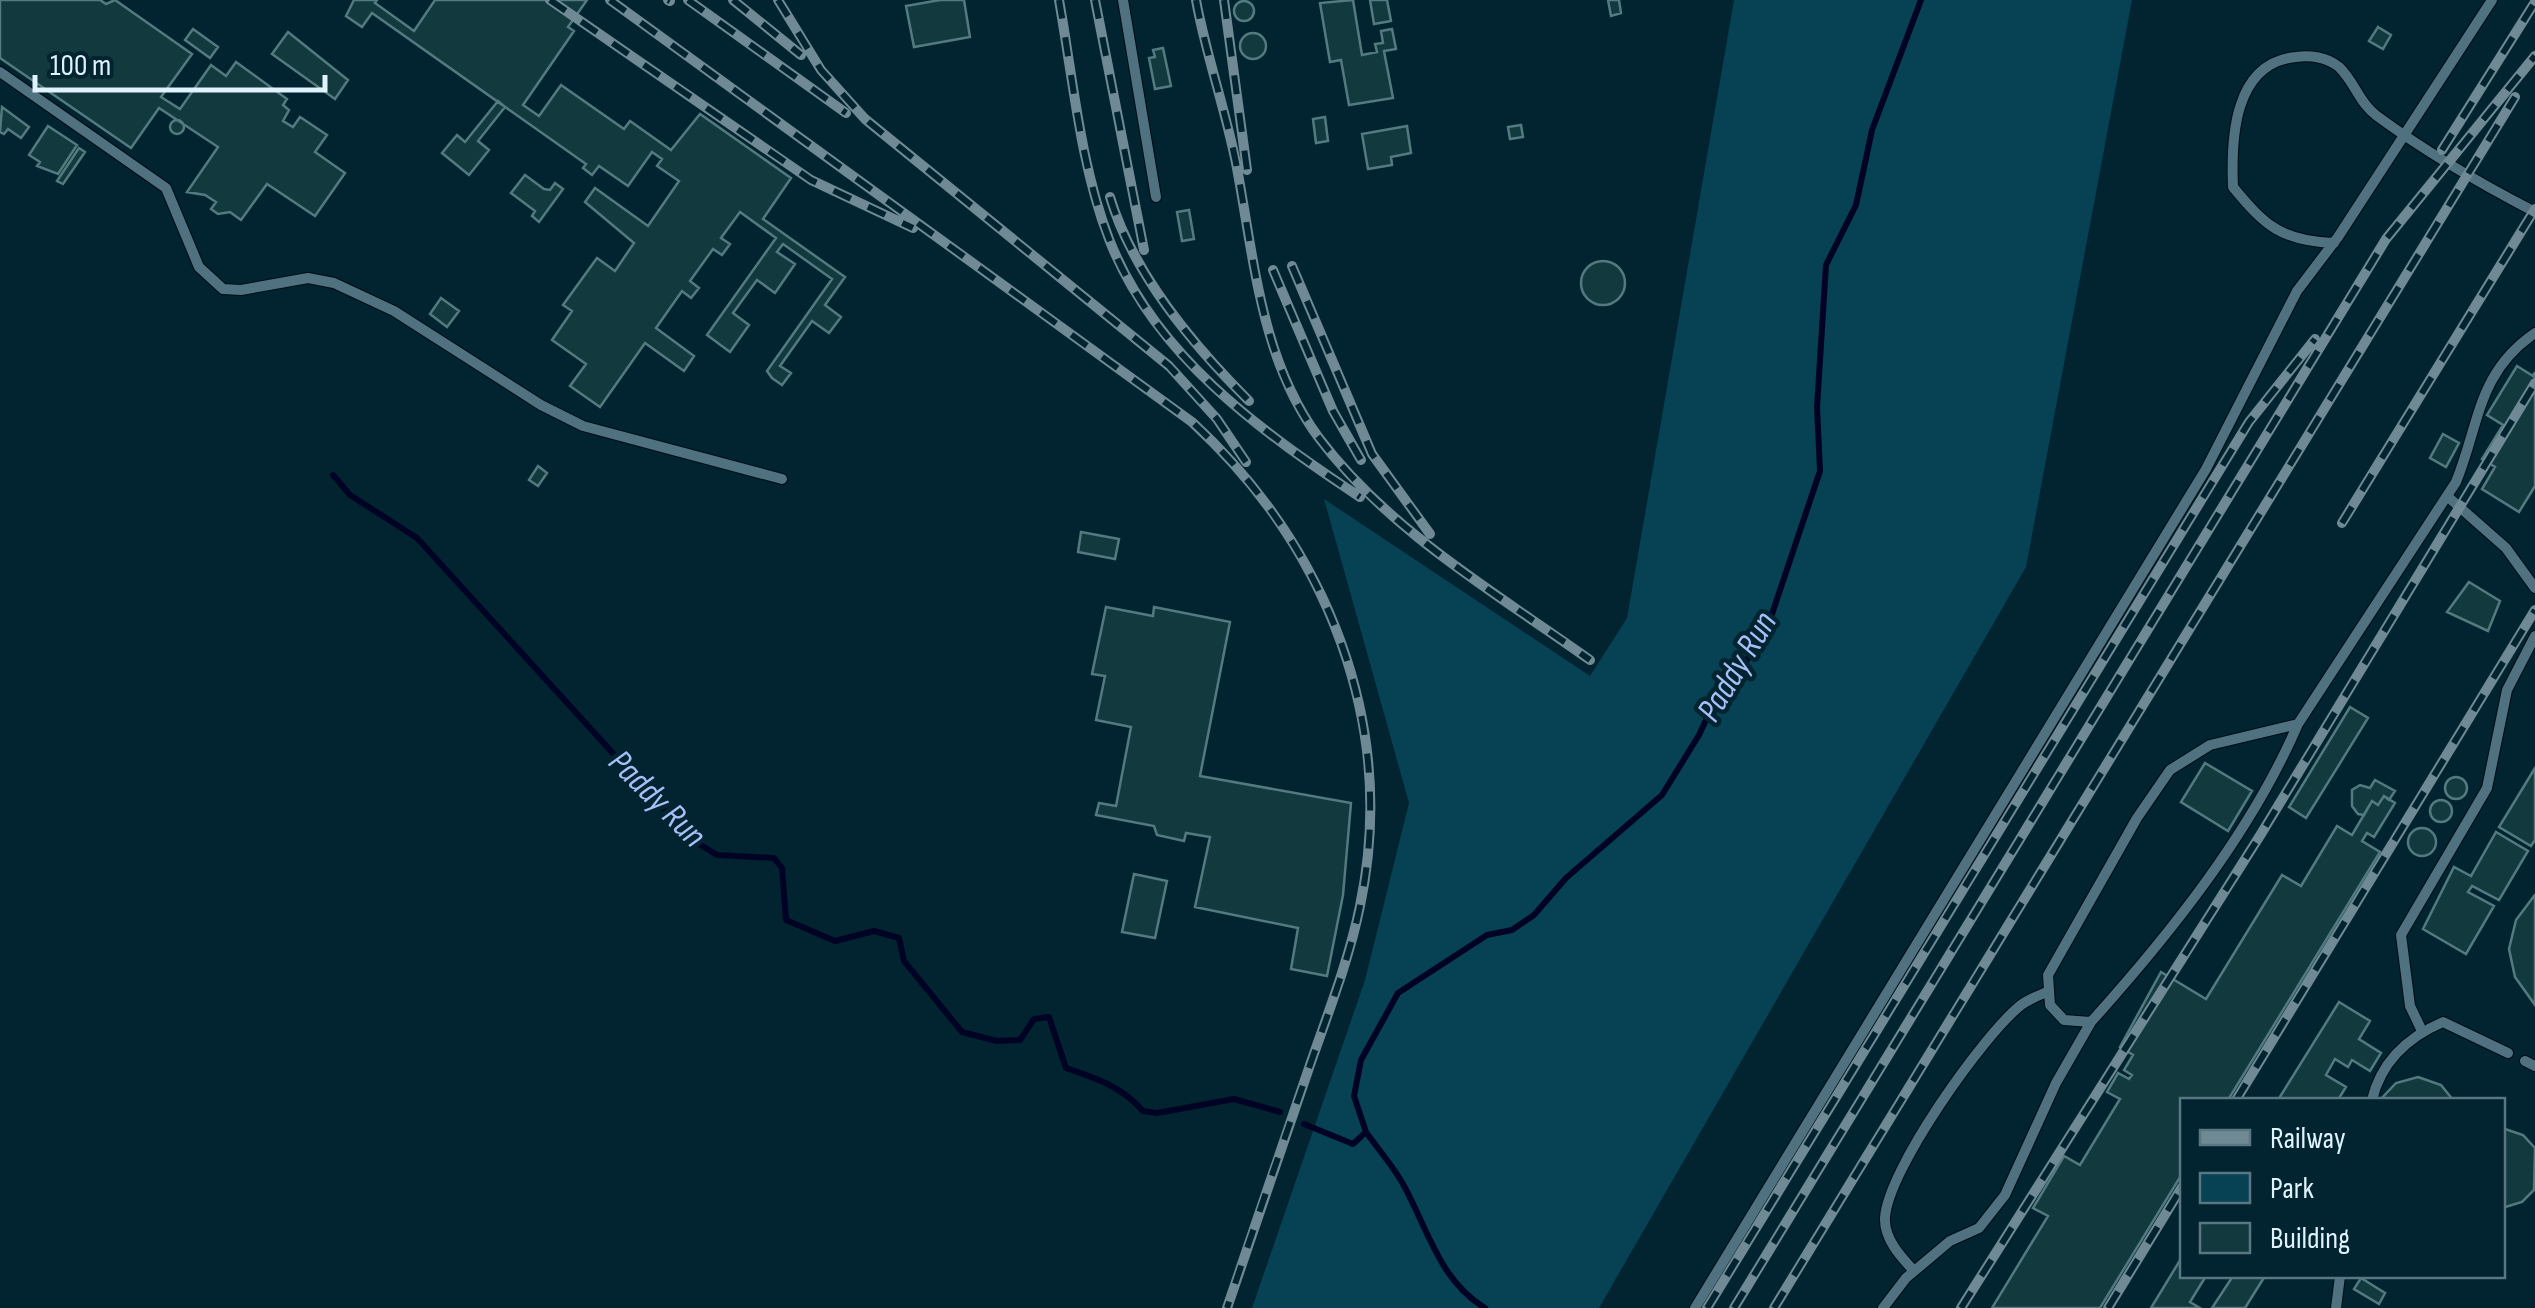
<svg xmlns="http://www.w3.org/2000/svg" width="2535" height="1308" font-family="'Sofia Sans Condensed',sans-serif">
  <rect width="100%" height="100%" fill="#012430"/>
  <path fill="#074154" d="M1734 0H2132L2026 567 1599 1308H1252L1365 980 1409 803 1324 499 1590 676 1627 618Z"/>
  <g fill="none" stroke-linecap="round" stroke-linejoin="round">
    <path stroke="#010324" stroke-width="6" d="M333 475 350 495 417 538 691 839 717 855 774 858 782 868 786 920 835 941 874 931 899 938 904 961 962 1032 997 1041 1020 1040 1034 1019 1049 1017 1066 1068C1096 1078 1121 1086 1143 1111L1157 1113 1234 1099 1280 1112
      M1304 1124 1353 1144 1366 1132 1354 1096 1361 1060 1398 993 1487 935 1512 930 1534 915 1566 878 1662 795 1699 735 1719 692 1744 665 1770 620 1820 471 1817 407 1826 265 1856 205 1872 130 1921 0
      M1366 1132C1378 1149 1393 1166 1403 1184 1428 1229 1439 1280 1485 1308"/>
  </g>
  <path fill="#12393e" stroke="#527a7f" stroke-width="2.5" d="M0 0H100L106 4 115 0 192 54 161 97 180 109 211 65 226 76 236 62 287 99 283 105 289 110 283 121 293 127 300 117 327 135 315 152 345 173 315 216 267 184 241 220 230 212 218 214 211 209 216 202 205 195 187 192 218 147 159 108 131 148 0 58Z
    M354 0H377L375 3 414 31 435 0H587L568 27 574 31 523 105 539 116 561 85 624 129 630 121 671 150 700 114 791 178 763 219 845 277 825 305 841 317 829 333 812 321 780 366 791 373 782 385 772 378 767 371 832 279 783 244 777 252 795 264 775 293 757 280 733 313 749 325 730 352 707 335 776 238 740 212 721 238 730 244 722 255 713 249 690 281 699 288 691 298 682 291 656 328 694 356 684 371 645 343 600 407 570 386 586 364 552 340 572 311 563 305 597 258 615 271 634 243 585 202 595 188 648 226 679 181 657 166 662 159 652 152 628 186 599 166 592 175 583 168 586 164 372 13 362 27 346 16Z
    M940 0H964L970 37 914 47 906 6Z
    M1353 0 1362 55 1377 52 1375 44 1383 43 1381 31 1392 29 1396 49 1384 51 1393 98 1349 105 1341 60 1330 62 1320 3Z
    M1370 0H1387L1391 21 1374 24Z
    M1608 0H1619L1621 13 1611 16Z
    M1234 11a10 10 0 1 1 20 0a10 10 0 1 1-20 0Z
    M2378 27 2391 35 2383 49 2369 41Z
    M193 29 218 47 210 58 185 40Z
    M288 32 348 80 335 99 272 54Z
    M1240 46a13 13 0 1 1 26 0a13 13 0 1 1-26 0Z
    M1163 48 1171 86 1155 89 1149 58 1155 57 1153 50Z
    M498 101 505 107 478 141 489 150 469 175 442 153 457 135 465 142Z
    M2 107 29 127 21 138 8 129 4 134 0 132Z
    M1325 117 1328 141 1316 143 1313 119Z
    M170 127a7 7 0 1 1 14 0a7 7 0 1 1-14 0Z
    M1521 125 1523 137 1510 139 1508 127Z
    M48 126 77 145 58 174 37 166 40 162 29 155Z
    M1407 126 1411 153 1391 157 1392 165 1368 169 1362 134Z
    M79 148 85 152 63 184 57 181Z
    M525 175 544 189 550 190 555 183 563 189 539 222 532 216 535 211 511 193Z
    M1189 210 1194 239 1182 241 1177 212Z
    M1581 283a22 22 0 1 1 44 0a22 22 0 1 1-44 0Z
    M441 298 459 311 447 327 430 314Z
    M2517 366 2533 376 2535 372V486L2519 512 2482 489 2495 467 2482 459 2503 425 2487 415Z
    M2443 434 2459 443 2446 467 2430 458Z
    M538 466 547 473 538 486 529 480Z
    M1081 532 1119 539 1115 559 1078 552Z
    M2469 582 2500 601 2488 631 2447 612Z
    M1106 607 1153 616 1154 607 1230 622 1200 776 1351 803 1343 895 1327 976 1291 969 1298 928 1195 907 1210 837 1186 833 1184 841 1157 835 1154 826 1096 815 1099 803 1116 806 1131 727 1096 720 1105 676 1092 674Z
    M2350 707 2368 718 2306 818 2289 807Z
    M2205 763 2252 791 2228 831 2181 802Z
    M2535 768V840L2531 846 2499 827Z
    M2445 788a11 11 0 1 1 22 0a11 11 0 1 1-22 0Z
    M2375 780 2395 791 2389 800 2384 796 2378 805 2372 801 2364 815 2358 814 2352 806V790L2360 785 2370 788Z
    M2384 796 2395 803 2374 837 2367 833 2362 841 2380 852 2228 1100H2182V1174L2100 1308H1992L2048 1216 2033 1208 2064 1156 2080 1165 2120 1099 2107 1092 2118 1073 2129 1079 2132 1075 2124 1070 2133 1055 2120 1047 2161 972 2206 999 2282 875 2301 886 2337 826 2352 835 2372 801 2378 805Z
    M2430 811a11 11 0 1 1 22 0a11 11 0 1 1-22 0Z
    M2408 842a14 14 0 1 1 28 0a14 14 0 1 1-28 0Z
    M2496 832 2528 851 2499 900 2472 886 2468 892 2494 906 2466 954 2423 929 2454 867 2471 876Z
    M1134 874 1167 881 1155 938 1122 932Z
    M2534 896 2535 895V1005L2515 977 2509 949 2516 920Z
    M2339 1002 2370 1021 2359 1039 2381 1053 2370 1071 2352 1060 2348 1067 2335 1059 2326 1075 2346 1087 2338 1100H2278Z
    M2418 1077 2441 1085 2453 1100H2380L2396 1083Z
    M2502 1128 2523 1135 2535 1148 2534 1190 2522 1202 2502 1208Z
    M2182 1257V1276H2206L2190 1302 2200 1308H2151Z
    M2233 1276H2265L2245 1308H2212Z
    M2361 1278 2385 1293 2379 1304 2354 1289Z"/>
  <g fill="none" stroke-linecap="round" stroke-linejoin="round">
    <g stroke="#000c15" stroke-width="12">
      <path id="service" d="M1123 0 1156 197
        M0 72 166 188 199 267 223 289 241 290 308 278 334 283 394 311 541 405 583 426 782 479
        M2334 243C2282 241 2265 226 2233 187 2231 140 2233 63 2296 57 2310 55 2327 57 2339 67 2354 81 2360 104 2377 116 2426 152 2481 184 2535 212
        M2447 496 2506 548 2535 588
        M2298 724 2210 745 2170 770 2137 818 2048 975 2050 1005 2064 1020 2091 1022C2170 934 2251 833 2298 724L2456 482C2480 423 2477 373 2535 333
        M2422 1031 2410 1006 2401 935 2487 788 2507 690 2535 636
        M2525 1061 2535 1066
        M2372 1100C2381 1062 2408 1037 2443 1022L2508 1053
        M1914 1271C1901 1257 1884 1239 1885 1218 1887 1171 1983 1035 2021 1005 2029 999 2040 995 2049 991
        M1695 1308 2206 469 2297 291 2338 237 2492 0
        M1883 1308 1906 1278 1950 1241 1979 1228 2005 1195 2056 1083 2091 1022
        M2336 1308 2340 1276"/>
    </g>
    <use href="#service" stroke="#4f7180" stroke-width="10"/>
    <g stroke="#6f8a94" stroke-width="10">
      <path id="rail" d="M550 0 811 180 913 228
        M610 0 1192 422C1327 546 1398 724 1360 906 1349 960 1328 1013 1310 1065 1282 1146 1254 1227 1227 1308
        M668 0 670 1
        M688 0 846 113
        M733 0 801 55
        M778 0 821 70 865 119 1169 366 1217 419 1246 462
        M1059 0C1073 78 1080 164 1109 239 1154 355 1259 430 1360 497
        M1095 0 1144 250
        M1196 0C1206 55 1225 108 1236 163 1254 256 1260 359 1319 438 1389 531 1496 593 1590 660
        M1224 0 1247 170
        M2442 150 2535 2
        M1110 197C1133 274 1193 345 1249 401
        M1292 266 1372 454 1430 534
        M1273 270 1333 411 1361 460
        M2342 523 2535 209
        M2236 1100 2535 610
        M1707 1308 2249 422 2315 339
        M1734 1308 2386 239 2535 56
        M1774 1308 2515 97
        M1961 1308 2261 834 2535 383
        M2108 1308 2182 1187"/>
    </g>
    <use href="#rail" stroke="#012430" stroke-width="6" stroke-dasharray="19" stroke-linecap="butt"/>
  </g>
  <g text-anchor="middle" stroke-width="9" stroke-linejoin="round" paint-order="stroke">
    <g font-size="35" font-style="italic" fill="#a7bff6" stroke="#012430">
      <text transform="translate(1736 666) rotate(-59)" y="12">Paddy Run</text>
      <text transform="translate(658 798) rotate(45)" y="12">Paddy Run</text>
    </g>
  </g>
  <rect x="2180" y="1098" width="325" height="180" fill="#012430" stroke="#5a7681" stroke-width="2.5"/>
  <rect x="2200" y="1130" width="50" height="15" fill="#6f8a94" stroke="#5a7681" stroke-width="2.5"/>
  <text x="2270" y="1148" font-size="30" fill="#e0f2fb">Railway</text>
  <rect x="2200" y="1173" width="50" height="30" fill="#074154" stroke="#5a7681" stroke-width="2.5"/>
  <text x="2270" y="1198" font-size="30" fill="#e0f2fb">Park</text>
  <rect x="2200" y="1223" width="50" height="30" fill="#12393e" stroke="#5a7681" stroke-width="2.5"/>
  <text x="2270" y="1248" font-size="30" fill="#e0f2fb">Building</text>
  <path d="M35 75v15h290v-15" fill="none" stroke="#e0f2fb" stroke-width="5"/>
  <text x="50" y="75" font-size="30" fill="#e0f2fb" stroke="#012430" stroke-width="8" paint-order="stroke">100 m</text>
</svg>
